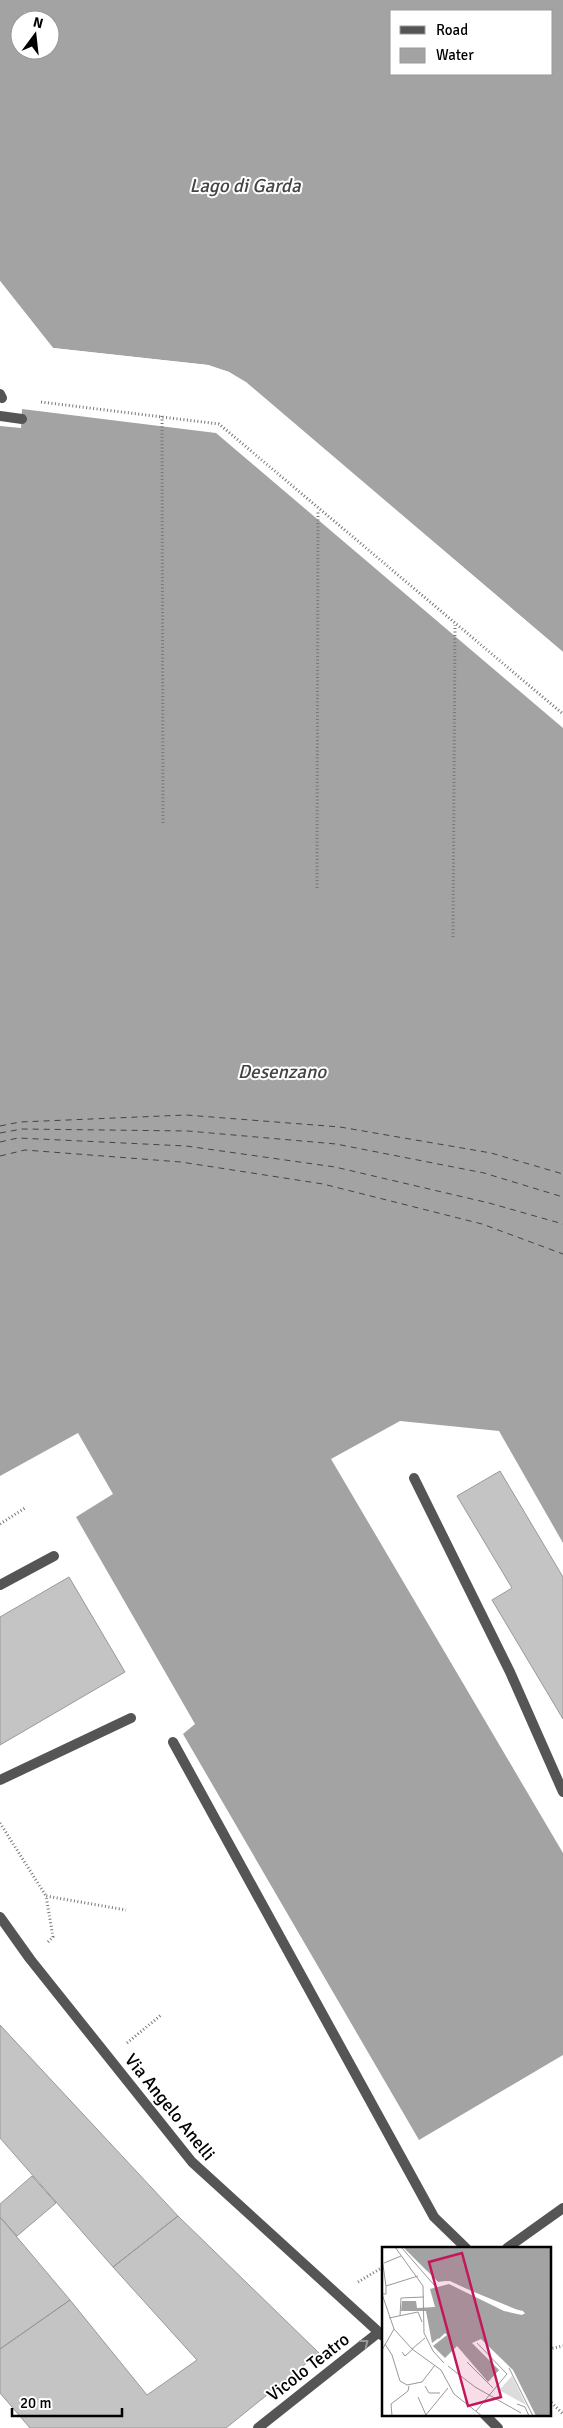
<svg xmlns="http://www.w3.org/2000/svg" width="563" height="2428" font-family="Signika,sans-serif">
  <rect width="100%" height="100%" fill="#fff"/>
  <path fill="#a3a3a3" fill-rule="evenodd" d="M0 0H563V652L246 382 229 372 208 365 53 348 0 281ZM392 11H552V74H392ZM20 20H50V50H20Z
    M22 409 216 433 563 728V1543L499 1431 400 1421 331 1459 563 1853V2055L419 2140 183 1734 195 1724 76 1517 113 1494 78 1433 0 1476V426L21 428Z"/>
  <path fill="#fff" d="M0 281 53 348 208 365 229 372 246 383 563 652V654L245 385 228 374 207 368 52 350 0 285Z"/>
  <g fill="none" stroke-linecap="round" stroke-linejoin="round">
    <path stroke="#444" stroke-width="1" stroke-dasharray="6 5" stroke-linecap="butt" d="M0 1126 20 1122 186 1115 340 1127 491 1153 563 1174
      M0 1133 22 1129 188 1131 336 1144 484 1173 563 1197
      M0 1142 18 1138 186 1146 335 1167 489 1203 563 1224
      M0 1156 25 1150 181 1162 323 1184 482 1224 563 1254"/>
  </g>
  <path fill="#c4c4c4" stroke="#999" d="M500 1471 563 1577V1719L492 1600 512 1588 457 1496Z
    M69 1577 125 1672 0 1745V1617Z
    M0 2025 178 2216 113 2267 0 2138Z
    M32 2176 56 2203 17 2236 0 2217V2204Z
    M178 2216 319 2353 226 2428H30L0 2393V2349L70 2300 147 2395 197 2360 113 2267Z
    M0 2217 70 2300 0 2349Z"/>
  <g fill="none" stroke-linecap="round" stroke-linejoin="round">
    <path stroke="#777" stroke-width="3" stroke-dasharray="1 2.5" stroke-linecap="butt" d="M41 402 219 424 563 714
      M162 416 163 823
      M317 888 318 510
      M453 937 455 625
      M0 1524 25 1508
      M0 1823 46 1896
      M48 1942 53 1937 46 1896 126 1910
      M127 2043 161 2015
      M412 2248 414 2246
      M358 2282 383 2267
      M549 2349 563 2346
      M549 2400 563 2414"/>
    <path stroke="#555" stroke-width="10" d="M0 416 22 419
      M414 1478 510 1672 563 1792
      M0 1585 54 1556
      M173 1742 434 2217 466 2248
      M0 1780 131 1718
      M507 2248 563 2208"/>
    <path stroke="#555" stroke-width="10" d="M0 394 2 398
      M0 1917 30 1959 192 2162 383 2336
      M484 2414 498 2428
      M258 2428 379 2332"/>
  </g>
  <defs><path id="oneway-chevron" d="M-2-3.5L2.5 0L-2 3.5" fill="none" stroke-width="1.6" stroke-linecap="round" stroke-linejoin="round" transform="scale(1.25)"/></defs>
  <use stroke="#999" href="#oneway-chevron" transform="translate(365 2343) rotate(-38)"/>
  <g text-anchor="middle" stroke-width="4" stroke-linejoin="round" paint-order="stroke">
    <g font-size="18" fill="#000" stroke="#fff">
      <text transform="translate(170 2107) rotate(51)" y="6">Via Angelo Anelli</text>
      <text transform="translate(308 2367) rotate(-38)" y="6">Vicolo Teatro</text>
    </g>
    <g font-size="19" font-style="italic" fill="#444" stroke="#fff">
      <text x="245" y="192">Lago di Garda</text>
      <text x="282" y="1078">Desenzano</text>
    </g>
  </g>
  <g transform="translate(382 2247)">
    <rect width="169" height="169" fill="#fff"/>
    <path d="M130 129 144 158 117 143Z" fill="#dcdcdc"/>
    <path d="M21 0H169V169H154L131 123 99 92 90 96 117 123 106 135 75 99 63 111 51 99 65 88 63 86 50 96 44 64H19L20 54H34L35 61 53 60 48 42 67 37 122 64 140 68 143 66 65 34 56 35Z" fill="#a3a3a3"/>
    <path d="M44 23 56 35 68 34 123 60 141 64 143 67 121 62 67 36 53 38Z" fill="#fff"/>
    <path fill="none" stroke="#a3a3a3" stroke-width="2.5" d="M73 80 107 77 169 85M76 80 106 79 169 90M71 82 104 81 169 94M56 91 66 81 94 76 169 81"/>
    <path fill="none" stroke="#999" stroke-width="1" d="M13 0 41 39 42 86 51 104 62 116M19 0 53 39M0 11 4 39V47H0M2 16 19 9M4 39 36 29M0 47 12 82 30 102 59 123 72 147 100 169M18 69 19 51 42 50M7 71 36 65 40 75M3 97 10 108 18 134 25 138 40 135 53 118M30 102 43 91M0 103 12 82M20 105 23 109 31 102M85 115 111 141M66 119 93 140 139 166M127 121 151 169M43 139 47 146H58M36 150 44 168M135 157 143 160 147 169M94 164 125 127 95 96M10 169 9 157 26 144 27 139M43 169 66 141"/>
    <path fill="#c2185b" fill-opacity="0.15" stroke="#c2185b" stroke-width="2.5" d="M80 6 119 150 86 159 47 15Z"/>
    <rect width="169" height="169" fill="none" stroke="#000" stroke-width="2.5"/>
  </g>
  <rect x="390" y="10" width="162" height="65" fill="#ffffff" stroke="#999999"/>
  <rect x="400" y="26" width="25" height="8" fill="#555555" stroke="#999999"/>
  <text x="436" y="35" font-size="15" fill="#000000">Road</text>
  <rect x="400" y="48" width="25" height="15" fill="#a3a3a3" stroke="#999999"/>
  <text x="436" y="60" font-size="15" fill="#000000">Water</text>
  <g transform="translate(35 35) rotate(15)"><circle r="24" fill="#ffffff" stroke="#999999"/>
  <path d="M0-4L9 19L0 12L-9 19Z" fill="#000000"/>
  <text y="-8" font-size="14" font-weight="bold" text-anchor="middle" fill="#000000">N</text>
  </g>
  <path d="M12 2408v8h110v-8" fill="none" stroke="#000000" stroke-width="2.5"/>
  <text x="20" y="2408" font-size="15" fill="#000000" stroke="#ffffff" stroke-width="4" paint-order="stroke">20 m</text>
</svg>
